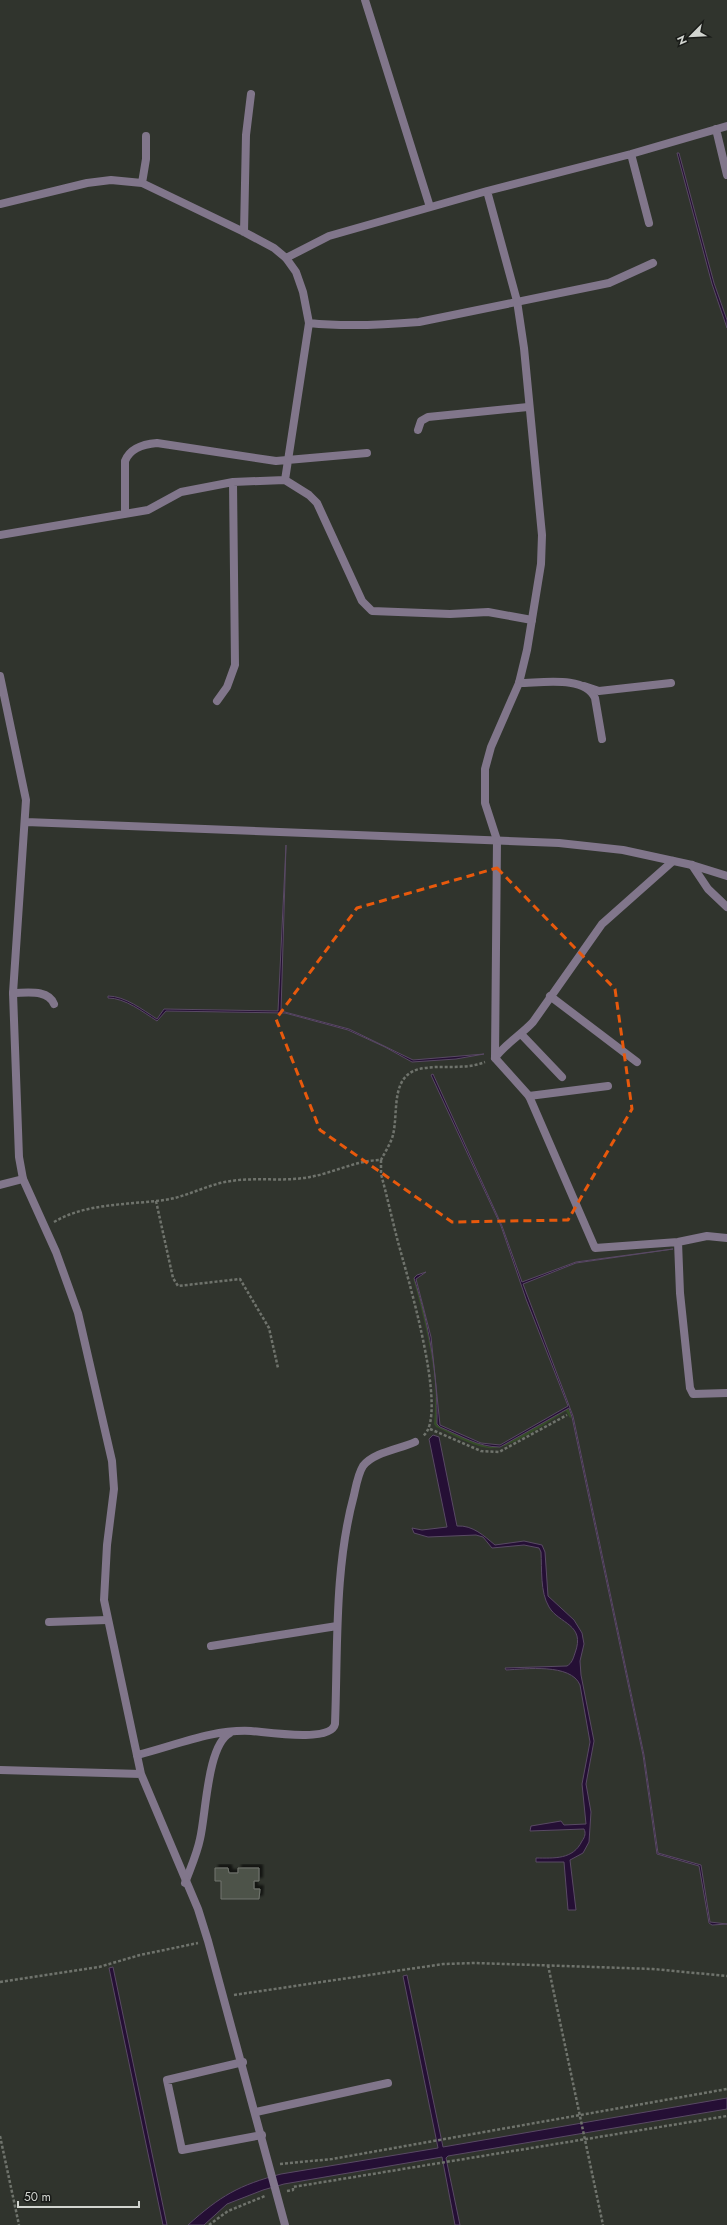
<svg xmlns="http://www.w3.org/2000/svg" width="727" height="2225" font-family="Jost,sans-serif">
  <defs>
    <filter id="shadow"><feDropShadow dx="3.5" dy="-3.5" stdDeviation="1" flood-color="#0009"/></filter>
  </defs>
  <rect width="100%" height="100%" fill="#30342d"/>
  <path fill="#364d29" d="M413 1278C416 1281 418 1289 419 1295 432 1337 435 1380 437 1424L440 1427 488 1447H500L568 1408 572 1417 570 1418 566 1411C547 1422 509 1451 488 1448 471 1446 452 1434 436 1427L434 1424C439 1375 426 1325 413 1278Z"/>
  <path fill="#250f35" stroke="#594a64" d="M677 153H679L714 283 727 320V328L712 284Z
    M286 845 281 1011 349 1029 413 1060 484 1054 456 1059 412 1062 385 1047 348 1030 285 1013 166 1011 157 1021C143 1012 125 998 108 998V996C125 996 143 1010 157 1019L164 1009 278 1011Z
    M433 1074 502 1226 522 1282 576 1262 673 1249 576 1263 523 1284 573 1416 644 1755 658 1853 701 1865 710 1922 727 1924 712 1925 709 1923 699 1866 657 1854 643 1755 572 1417 569 1408 500 1447C478 1447 460 1435 440 1427L437 1424C438 1375 429 1324 414 1278L417 1275 426 1272 416 1279 431 1337 440 1425 481 1443 500 1445 568 1406 526 1299 501 1226 431 1075Z
    M433 1435 439 1437 457 1526C473 1525 484 1536 495 1545L524 1541 542 1545 545 1552 548 1596 574 1620 582 1633 584 1644 580 1661 581 1675 594 1741 586 1784 591 1812 589 1842 583 1853 570 1860 576 1910H568L564 1862H536V1858C554 1858 573 1860 582 1841 585 1837 586 1833 584 1829L530 1831 531 1826 561 1821 564 1825 586 1824 582 1784 590 1742 580 1685C571 1663 525 1669 506 1670L505 1668 567 1666C572 1663 573 1659 575 1653 586 1624 559 1624 549 1607 540 1592 542 1569 541 1552L539 1548 524 1545 492 1548 483 1537 476 1535 428 1537 414 1533 412 1528 422 1530 447 1527 429 1439Z
    M113 1967 167 2225H163L109 1968Z
    M407 1975 443 2147 727 2098V2109L448 2156 446 2158 460 2225H455L442 2157 284 2184 263 2190 227 2204 204 2225H188C220 2196 239 2185 281 2174L438 2148 403 1976Z"/>
  <path fill="#4d524a" stroke="#72776f" filter="url(#shadow)" d="M215 1868H228L229 1873H238V1868H259V1881H254V1889H260L259 1899H221V1881H215Z"/>
  <g fill="none" stroke-linecap="round" stroke-linejoin="round">
    <path stroke="#6f736c" stroke-width="2.5" stroke-dasharray="3 2" stroke-linecap="butt" d="M381 1160V1174C387 1196 392 1219 398 1242 406 1272 450 1416 423 1436
      M156 1201 173 1278 178 1286 240 1279 269 1328 278 1368
      M54 1222C86 1203 127 1205 164 1200 187 1197 208 1184 231 1181 257 1177 284 1182 310 1177 333 1173 357 1160 381 1160 385 1152 391 1143 393 1135 399 1110 389 1072 425 1068 445 1065 465 1070 485 1062
      M430 1429 481 1451 499 1452 567 1415
      M548 1965 603 2225
      M0 1982 99 1967 140 1955 198 1943
      M234 1995 443 1964 475 1963 653 1969 727 1976
      M0 2136 19 2225
      M280 2164 332 2159 727 2089
      M287 2191 293 2190V2187L727 2116
      M209 2225 228 2211 265 2196"/>
    <path stroke="#81768b" stroke-width="8" d="M309 323C345 327 383 325 419 322L609 283 653 263
      M285 480 309 323 303 292 296 272 286 258
      M125 514V461C130 448 144 444 157 443L276 461 367 453
      M0 535 148 510 181 492 233 482 285 480 309 495 317 503 362 601 372 611 450 614 488 612 532 620
      M519 683C541 683 585 675 595 698L602 739
      M217 701 227 687 235 665 233 482
      M692 865 708 889 727 907
      M550 996 637 1062
      M521 1034 562 1077
      M495 1058C505 1044 521 1035 533 1022L602 924 673 861
      M529 1096 608 1086
      M49 1622 107 1620
      M211 1646 337 1626
      M137 1755C174 1746 212 1729 251 1731 266 1732 331 1743 335 1724 338 1648 334 1569 354 1495 356 1486 358 1474 363 1466 374 1452 400 1449 415 1442
      M185 1883C190 1869 197 1854 200 1839 206 1815 207 1745 230 1733"/>
    <path stroke="#81768b" stroke-width="8" d="M365 0 430 207
      M716 129 727 175
      M631 154 649 223
      M142 183 146 159V136
      M487 191 517 301 524 348 542 535 541 564 527 650 519 683 491 747 485 769V803L497 840 495 1058 529 1096 595 1248 678 1242 707 1236 727 1238
      M0 204 87 183 111 180 142 183 244 232 274 248 286 258 329 236 487 191 631 154 727 126
      M244 232 246 135 251 94
      M418 430 421 421 428 417 528 407
      M584 686 599 691 671 683
      M13 993C27 993 48 989 54 1004
      M0 1185 23 1179
      M678 1242 680 1293 690 1388 693 1394 727 1393
      M243 2062 167 2080 182 2150 262 2135
      M256 2112 388 2083"/>
    <path stroke="#81768b" stroke-width="8" d="M0 676 26 800 13 993 19 1157 23 1179 56 1252 78 1313 112 1461 114 1489 107 1545 104 1600 141 1774 198 1909 208 1941 285 2225
      M26 822 559 843 623 850 692 865 727 876
      M0 1770 141 1774"/>
  </g>
  <path fill="none" stroke="#e8590c" stroke-width="3" stroke-dasharray="8 5" stroke-linejoin="round" d="M497 868 615 989 632 1109 568 1220 452 1222 320 1130 276 1019 357 908Z"/>
  <g transform="translate(691 36) rotate(246)" stroke="#191b18" stroke-width="3" paint-order="stroke">
  <path d="M0-3L7 15L0 10L-7 15Z" fill="#d2d5d0"/>
  <text y="-6" font-size="11" font-weight="bold" text-anchor="middle" fill="#d2d5d0">N</text>
  </g>
  <path d="M18 2201v6h121v-6" fill="none" stroke="#d2d5d0" stroke-width="2"/>
  <text x="24" y="2201" font-size="12" fill="#d2d5d0" stroke="#191b18" stroke-width="3" paint-order="stroke">50 m</text>
</svg>
